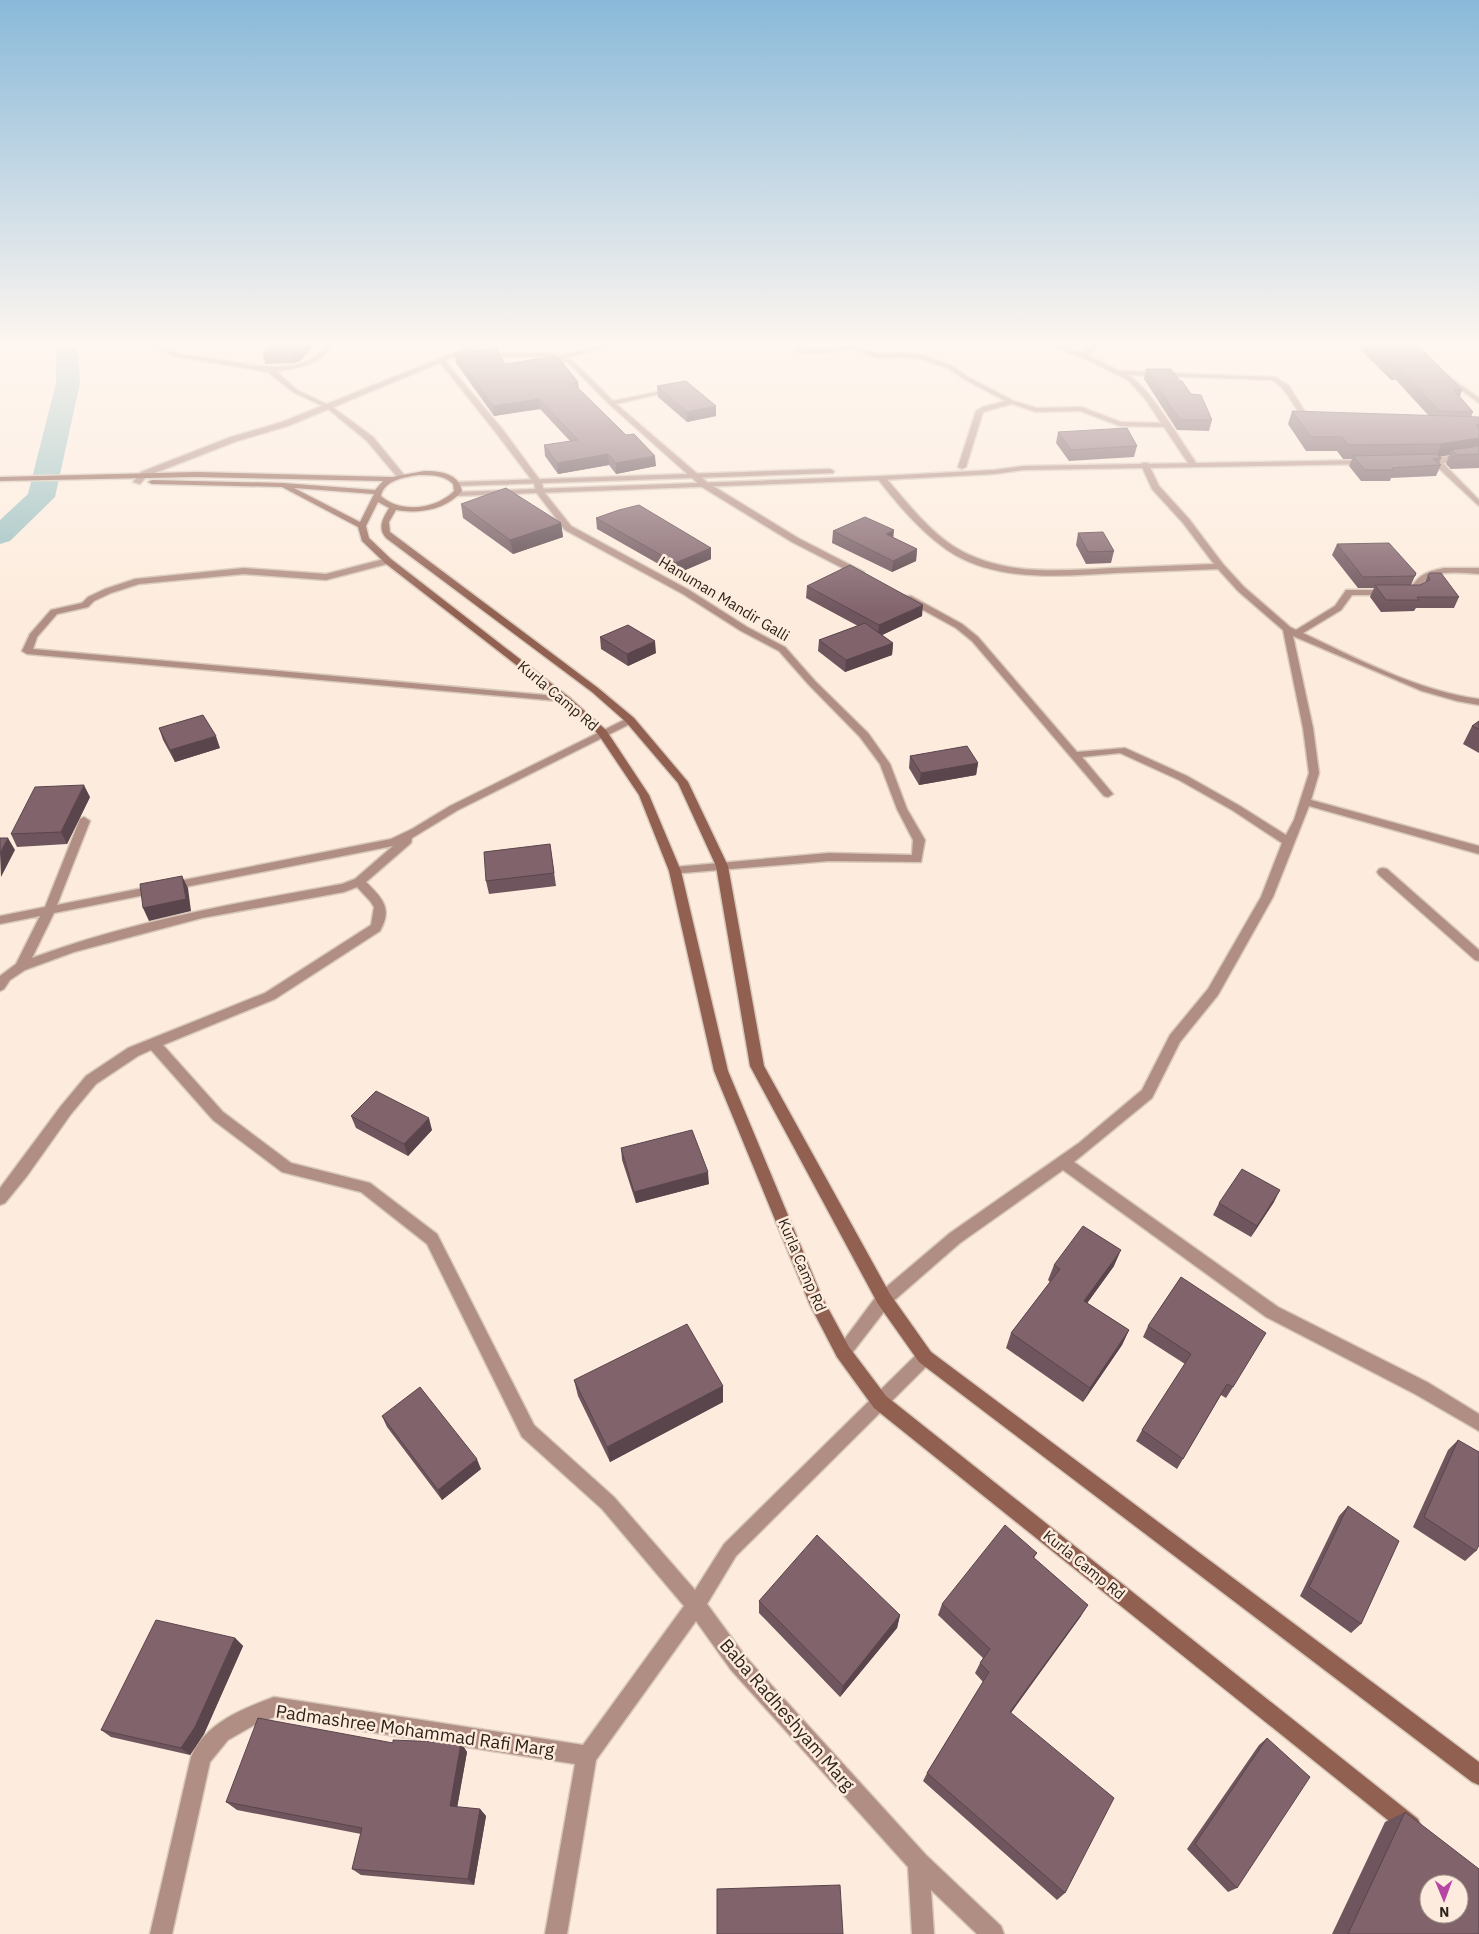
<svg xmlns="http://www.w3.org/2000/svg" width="1479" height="1934" font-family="'IBM Plex Sans',sans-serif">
  <rect width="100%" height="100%" fill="#fdecdd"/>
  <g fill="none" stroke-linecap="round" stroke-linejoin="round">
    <path fill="#9bc1c2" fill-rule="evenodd" d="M67 346 75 348 78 353 80 383 55 497 10 541 0 544V520L28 494 56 383V353L59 348Z"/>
    <g stroke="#d7c8ba" stroke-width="3">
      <path id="minor" d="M144 342C157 342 165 350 176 353 191 356 207 358 222 360 253 365 310 379 327 342H333C322 366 299 368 276 371L297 390 331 406 373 437 405 476 398 478 367 441 327 408 293 392 268 372 173 356Z
        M614 342H626L565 358 572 360 613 401 676 388V390L616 404 708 483 798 538 864 572V576H858L792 542 702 487 609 404 568 362 548 357H484L481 355 484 353H548L558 356Z
        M792 342H798L801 349H822L853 345 879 354 902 353 922 355 952 366 968 377 1014 401 1037 408 1081 407 1121 422 1161 423 1146 400 1128 380 1081 357 1070 354 1045 342H1054L1082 353 1096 342H1104L1088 355 1119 371 1275 377 1289 386 1304 410 1317 421 1313 423C1293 415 1292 391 1272 380L1128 375C1149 386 1182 443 1197 464L1196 466H1190L1164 427 1120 426 1080 411 1036 412 1012 404 983 412 966 467 962 469 958 467 976 411 983 407 1005 401 964 379 948 368 921 359 902 357 878 358 852 349 822 353H799L796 351Z
        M440 360H444L503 430 542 483 544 492 571 526 689 590 747 627 785 647 815 681 868 733 890 764 907 809 925 840 921 862 829 861 671 874 669 871 671 868 675 867 829 853 912 855 913 840 897 809 880 764 860 737 809 685 779 651 741 631 683 594 565 530 536 492 534 483 497 434 440 362Z
        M1447 375 1479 398V403L1445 378 1444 377Z
        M1433 459H1439L1479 500V506L1433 463Z
        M1142 463H1148L1159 486 1189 519 1223 564 1244 587 1290 627 1296 630 1335 606 1346 590H1392L1393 592 1389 595H1352L1341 610 1303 633C1357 659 1419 691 1479 699V705L1457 701 1422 691 1293 636 1313 728 1319 773 1311 800 1479 846V854L1309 806 1273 897 1218 995 1180 1042 1152 1098 1074 1162 1278 1307 1427 1382 1479 1414V1431L1415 1394 1266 1317 1063 1170 960 1243 890 1304 849 1357 843 1360 837 1357 835 1352 878 1294 950 1233 1079 1143 1142 1090 1170 1035 1208 989 1261 897 1282 843 1232 810 1179 780 1120 753 1082 757 1113 794 1108 797 1104 796 972 641 956 628 905 600V596H911L962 624 978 637 1077 752 1125 748 1187 776 1240 806 1286 835 1294 820 1309 773 1303 728 1283 630 1238 591 1218 569C1184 570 1149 572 1115 573 1063 576 1003 582 955 555 925 537 899 506 877 478L884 476C905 500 926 528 953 546 1000 576 1058 571 1112 568 1146 567 1180 565 1214 564L1183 523 1152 489 1141 465Z
        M388 558 392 561 391 563 326 580 244 574 139 584 111 593 94 601 88 607 57 614 37 637 33 649 567 697 570 698V702L27 654 22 651 30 634 51 610 82 603 88 597 105 589 135 579 244 568 326 574Z
        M1444 568H1479V574C1460 573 1433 568 1421 586L1424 590 1423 592 1409 595 1405 592 1414 589 1412 586C1420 574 1429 571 1444 568Z
        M630 717 635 720 634 722 458 810 412 838 411 843 366 882C382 898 393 908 380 931L275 999 163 1045 223 1112 291 1163 370 1183 437 1234 534 1425 614 1497 695 1590 724 1544 919 1352 925 1349 931 1352 933 1357 931 1362 736 1556 707 1604 745 1656 926 1855 1001 1926 1004 1934H977L931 1890 934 1934H912L908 1867 731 1670 696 1621 596 1760 567 1934H545L575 1764 274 1717 256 1724 228 1740 210 1762 172 1934H150L191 1757C205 1723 242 1709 274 1697L583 1745 684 1606 602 1509 522 1437 427 1244 361 1192 282 1172 213 1120 151 1050 138 1056 96 1084 71 1114 27 1176 5 1203 0 1205V1188L61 1106 86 1076 128 1048 265 993 371 925 374 907 370 901 357 887 344 892 202 918 74 952 25 970 10 980 4 989 0 991V976L16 964 40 916 0 924V916L45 907 80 819 84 817 90 821 57 905 391 839 412 829 450 806ZM393 846 355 879 342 884C237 903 131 921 32 958L54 913Z
        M1383 868 1387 869 1479 950V961L1475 960 1379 875 1377 872 1379 869Z"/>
    </g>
    <g stroke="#d7c8ba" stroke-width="3">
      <path id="tertiary" d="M481 342H490L288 426 237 441 147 476 140 484 133 482 141 472 231 437 282 422Z
        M1479 453V457C1466 459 1431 468 1420 461 1424 458 1469 454 1479 453Z
        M1367 460 1371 462 1370 464 1023 470 994 474 881 480 456 496 452 494 456 492 881 476 994 470 1023 466Z
        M830 469 834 471 833 473 457 486 453 484 457 482Z"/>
    </g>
    <g stroke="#d7c8ba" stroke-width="3">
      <path id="secondary" d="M424 471C439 471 459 473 462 491 446 510 419 514 396 510L389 522 390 532 598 688 634 718 688 782 728 866 764 1066 890 1294 931 1352 1479 1762V1785L1472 1782 919 1362 878 1304 750 1066 716 866 678 783 626 722 592 692 386 538C377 528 383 518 389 508L378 502 366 526 369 538 391 559 570 698 606 730 649 795 681 871 728 1071 822 1297 849 1347 886 1396 1418 1819 1421 1826 1418 1833 1411 1836 1404 1833 874 1408 837 1357 810 1305 714 1071 669 871 639 795 598 734 564 702 385 563 362 541 358 527 282 487 152 484 148 482 152 480 283 483 375 490 383 481 196 477 0 481V477L196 472 392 477ZM419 475C432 475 444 475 453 484L454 491C436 509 401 514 381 496 384 480 405 477 419 475ZM294 488 374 494 360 522Z"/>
    </g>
    <use href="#minor" fill="#b18e84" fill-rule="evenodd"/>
    <use href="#tertiary" fill="#b18e84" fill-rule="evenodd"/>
    <use href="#secondary" fill="#916051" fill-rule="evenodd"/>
  </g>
  <path fill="#6f555d" d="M317 342 300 361 294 363 265 364 263 354Z
    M1349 342H1415L1462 390 1460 397 1473 412 1471 417H1479V468L1451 469 1446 464 1449 455 1439 457 1441 458 1439 464 1441 465 1436 476 1391 478 1390 481H1361L1349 466 1352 459H1343L1337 451H1306L1288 424 1292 411 1429 416 1396 380H1391L1354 343H1349Z
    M455 353 505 364 579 389 656 466 616 474 609 465 558 474 545 456 544 445 570 441 540 409 494 416 456 363Z
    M1146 369 1180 381 1212 420 1209 431 1177 430 1144 379Z
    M657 386 716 416 687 422 658 397Z
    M1058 432 1137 446 1134 457 1069 461 1056 443Z
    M461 504 561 523 563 537 513 554 463 518Z
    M596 518 711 548V559L676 574 597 529Z
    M833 531 894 538 917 549 916 561 892 572 832 543Z
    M1078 533 1114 551 1111 563 1086 564 1076 545Z
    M1337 544 1415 576 1411 585H1420L1425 583 1428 575 1459 597 1454 608H1416L1414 611 1381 612 1370 597 1374 588H1358L1332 555Z
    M807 586 922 616 882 635 893 643 892 655 845 672 818 651 819 640 858 626 806 598Z
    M600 637 656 653 628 666 601 649Z
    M1479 721V753L1463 744 1472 726Z
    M159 728 220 748 175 762 163 740Z
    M910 756 978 763 976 775 919 785 909 768Z
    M90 797 67 844 17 847 11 834Z
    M550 844 556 886 489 894 486 881Z
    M351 1116 432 1130 408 1156 356 1128Z
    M621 1148 709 1184 636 1203 622 1160Z
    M1274 1202 1251 1237 1213 1215 1219 1203Z
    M1054 1265 1114 1266 1087 1303 1129 1330 1122 1345 1083 1402 1006 1348 1011 1333 1050 1282 1048 1280Z
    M1181 1277 1233 1387 1226 1398 1221 1395 1177 1469 1136 1441 1142 1430 1185 1364 1143 1337 1148 1326Z
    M574 1380 723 1386V1402L610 1462 578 1396Z
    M382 1416 481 1469 442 1500 387 1427Z
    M1458 1440 1476 1551 1465 1561 1413 1527 1448 1450Z
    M1348 1506 1361 1624 1351 1633 1300 1596 1339 1516Z
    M1037 1553 1034 1558 1081 1616 1011 1713 1065 1893 1057 1900 923 1781 927 1773 983 1682 975 1673 980 1663 983 1658 938 1615 942 1604Z
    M759 1601 900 1615 897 1628 840 1697 759 1613Z
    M235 1638 243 1646 204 1734 190 1755 111 1737 101 1730Z
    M1267 1738 1237 1888 1228 1892 1187 1849 1259 1745Z
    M393 1743H461L467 1752 457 1807 480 1809 486 1816 474 1885 361 1875 352 1869 361 1834 237 1810 226 1802Z
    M1405 1812 1479 1934H1332L1385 1822Z"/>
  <path fill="#5a454c" d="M306 342H317L300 361 294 363 292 354Z
    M578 382 579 392 573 383Z
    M539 399 540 409 494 416 493 406Z
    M716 406V416L687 422V412Z
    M1479 438V451L1452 450 1449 455 1436 457 1441 444Z
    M608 454 609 465 558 474 557 463Z
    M655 456 656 466 616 474V463Z
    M561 523 563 537 513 554 510 540Z
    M894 530 893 541 886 534Z
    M711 548V559L676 574 675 563Z
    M917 549 916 561 892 572 893 561Z
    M923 605 922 616 878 637 879 625Z
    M655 641 656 653 628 666 627 654Z
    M893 643 892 655 845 672 846 660Z
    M216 736 220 748 175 762 170 750Z
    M978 763 976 775 919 785 921 773Z
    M84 785 90 797 67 844 61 832Z
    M8 838 15 850 1 877 0 853Z
    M182 876 188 888 191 911 149 921 143 908Z
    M429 1118 432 1130 408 1156 404 1144Z
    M708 1172 709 1184 636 1203 634 1192Z
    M1280 1190 1274 1202 1251 1237 1257 1226Z
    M1121 1250 1114 1266 1078 1316 1084 1301Z
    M1129 1330 1122 1345 1083 1402 1090 1388Z
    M723 1386V1402L610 1462 607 1447Z
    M477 1459 481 1469 442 1500 438 1490Z
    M1088 1605 1081 1616 1004 1722 1010 1712Z
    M900 1615 897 1628 840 1697 843 1686Z
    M235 1638 243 1646 204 1734 190 1755 181 1748Z
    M461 1743 467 1752 456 1814 450 1806Z
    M480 1809 486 1816 474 1885 468 1879Z"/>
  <path fill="#81636c" stroke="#5a454c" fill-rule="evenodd" d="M274 342H306L298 352 292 354H263Z
    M1367 342H1415L1462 390H1454L1473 412 1439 411 1400 369H1395Z
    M496 348 505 364 557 356 578 382 573 383 626 435 634 434 655 456 616 463 608 454 557 463 544 445 578 440 539 399 493 406 455 353Z
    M1146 369H1171L1180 381H1182L1191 394 1201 395 1212 420H1180Z
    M686 381 716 406 687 412 657 386Z
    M1292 411 1479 417V425H1476L1479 428V438L1441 444 1348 445 1342 437H1311Z
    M1127 428 1137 446 1071 450 1058 432Z
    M1479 446V454L1457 455 1452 450Z
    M1437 454 1441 458 1433 459 1441 465 1392 468 1394 470H1365L1353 456Z
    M506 488 561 523 510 540 461 504Z
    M639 505 711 548 675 563 596 518 619 510Z
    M865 517 894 530 886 534 917 549 893 561 833 531Z
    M1103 532 1114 551 1088 552 1078 533Z
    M1389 543 1416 573 1415 576 1363 577 1337 544Z
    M850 565 923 605 879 625 807 586Z
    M1430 573H1441L1459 597H1417L1419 600H1386L1375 585H1420L1430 580 1428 575Z
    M865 623 893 643 846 660 819 640Z
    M628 625 655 641 627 654 600 637Z
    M203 715 216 736 170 750 159 728Z
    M1479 721V729L1472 726Z
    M967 746 978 763 921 773 910 756Z
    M84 785 61 832 11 834 35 787Z
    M0 838H8L0 853Z
    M550 844 554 873 486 881 484 852Z
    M182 876 186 899 143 908 140 884Z
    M376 1091 429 1118 404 1144 351 1116Z
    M692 1130 708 1172 634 1192 621 1148Z
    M1242 1169 1280 1190 1257 1226 1219 1203Z
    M1083 1226 1121 1250 1084 1301 1129 1330 1090 1388 1011 1333 1060 1269 1054 1265Z
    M1181 1277 1266 1333 1233 1387 1227 1384 1183 1459 1142 1430 1191 1354 1148 1326Z
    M687 1324 723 1386 607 1447 574 1380Z
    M420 1387 477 1459 438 1490 382 1416Z
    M1458 1440 1479 1452V1545L1476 1551 1424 1517Z
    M1348 1506 1399 1541 1361 1624 1309 1587Z
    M1005 1525 1037 1553 1033 1557 1088 1605 1010 1712 1114 1798 1065 1893 927 1773 989 1672 980 1663 990 1649 942 1604Z
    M817 1535 900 1615 843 1686 759 1601Z
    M156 1620 235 1638 195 1727 181 1748 101 1730Z
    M258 1718 393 1743V1740L461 1743 450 1806 480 1809 468 1879 352 1869 362 1828 226 1802Z
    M1267 1738 1310 1777 1237 1888 1195 1844Z
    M1405 1812 1479 1869V1934H1348ZM1429 1884H1459V1914H1429Z
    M840 1885 843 1934H717V1889Z"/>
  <linearGradient id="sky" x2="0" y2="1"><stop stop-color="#89b9d9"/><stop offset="0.56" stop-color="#fef6f0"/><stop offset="1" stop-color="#fef6f0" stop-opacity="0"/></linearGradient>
  <rect width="1479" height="613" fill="url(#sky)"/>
  <g text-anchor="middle" stroke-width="5" stroke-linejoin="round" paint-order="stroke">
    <g font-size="15" fill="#2c2219" stroke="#fdecdd">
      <text transform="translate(724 599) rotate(31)" y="5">Hanuman Mandir Galli</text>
      <text transform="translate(558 696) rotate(40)" y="5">Kurla Camp Rd</text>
      <text transform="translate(802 1265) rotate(67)" y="5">Kurla Camp Rd</text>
      <text transform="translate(1084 1565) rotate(39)" y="5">Kurla Camp Rd</text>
    </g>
    <g font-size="18" fill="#2c2219" stroke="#fdecdd">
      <text transform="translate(787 1715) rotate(49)" y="6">Baba Radheshyam Marg</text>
      <text transform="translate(415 1731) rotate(8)" y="6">Padmashree Mohammad Rafi Marg</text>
    </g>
  </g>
  <g transform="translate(1444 1899) rotate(179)"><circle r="24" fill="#fdecdd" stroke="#a99b8f"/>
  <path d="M0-4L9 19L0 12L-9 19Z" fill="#b646a3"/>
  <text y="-8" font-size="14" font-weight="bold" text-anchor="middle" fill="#2c2219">N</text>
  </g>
</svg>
